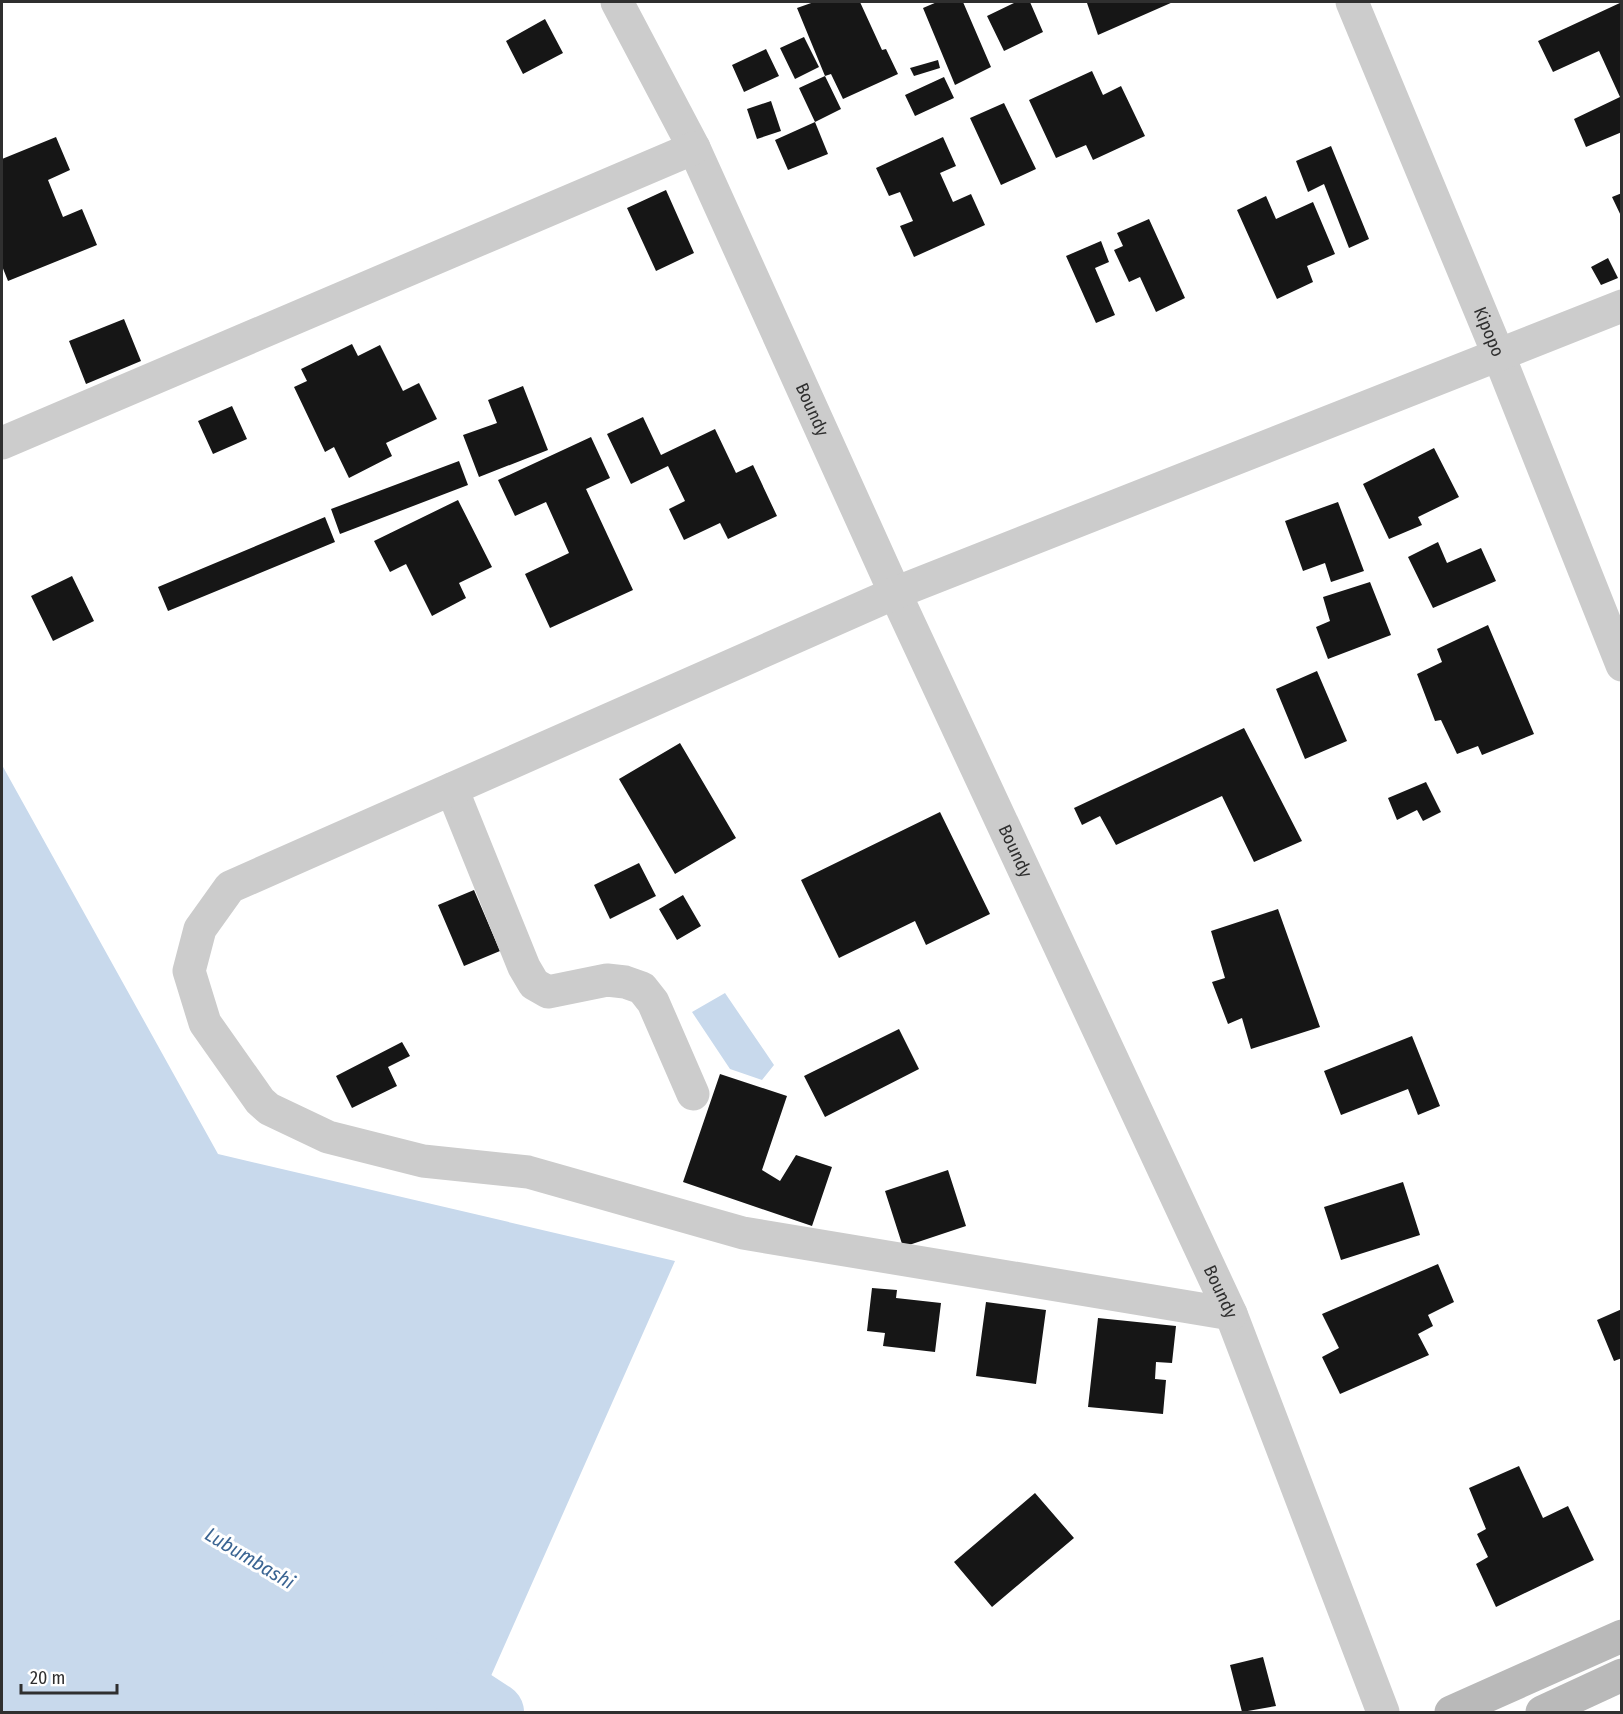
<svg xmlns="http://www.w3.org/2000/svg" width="1623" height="1714" font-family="'Fira Sans Condensed',sans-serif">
  <rect width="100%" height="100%" fill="#fff"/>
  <path fill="#c8d9ec" d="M2 765 218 1154 675 1261 475 1712H2Z
    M725 993 774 1065 762 1080 730 1069 692 1012Z"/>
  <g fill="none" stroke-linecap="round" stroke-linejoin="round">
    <path stroke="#c8d9ec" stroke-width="58" d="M411 1657 495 1712"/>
  </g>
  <path fill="#161616" d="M814 2H860L882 50 886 49 898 74 843 99 831 74 825 76 797 8Z
    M937 2H963L991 67 955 85 923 8Z
    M1016 2H1030L1043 32 1004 51 987 16Z
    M1090 2H1173L1098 35 1087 3Z
    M1622 2V132L1586 147 1574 119 1620 97 1599 51 1553 72 1538 41Z
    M545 19 563 53 523 74 506 41Z
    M804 37 819 67 795 79 780 48Z
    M766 49 779 76 744 92 732 65Z
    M938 60 940 68 914 76 910 68Z
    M1092 71 1103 95 1121 86 1145 136 1093 160 1086 145 1056 158 1029 100Z
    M825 76 841 109 815 122 799 88Z
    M944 77 954 98 915 116 905 95Z
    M771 101 781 131 757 139 747 109Z
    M1004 103 1036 169 1001 185 970 118Z
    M815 122 828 154 788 170 775 140Z
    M56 137 70 170 48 180 63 217 82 209 97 245 8 281 2 266V159Z
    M943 137 956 166 940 173 953 202 971 194 985 225 914 257 900 226 913 221 900 192 889 196 876 168Z
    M1331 146 1369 239 1349 248 1324 184 1308 192 1296 161Z
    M666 190 694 253 656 271 627 208Z
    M1622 193V218L1612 197Z
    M1266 196 1276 219 1313 202 1335 254 1307 266 1313 282 1277 299 1237 210Z
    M1149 219 1185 298 1156 312 1140 277 1129 282 1114 250 1123 246 1117 233Z
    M1101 241 1109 262 1095 268 1115 315 1096 323 1066 256Z
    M1608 258 1618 278 1601 285 1591 267Z
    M124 319 141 361 86 384 69 341Z
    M352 344 358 356 380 345 403 391 419 383 437 419 386 443 392 456 349 478 334 447 325 452 294 387 307 381 301 369Z
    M523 386 548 450 479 477 463 435 497 423 488 400Z
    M232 406 247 439 213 454 198 421Z
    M643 417 661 455 715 429 736 473 753 465 777 516 728 539 720 523 684 540 669 509 685 501 668 466 631 484 607 434Z
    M591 437 610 478 586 489 633 590 550 628 525 574 569 553 546 502 515 516 498 480Z
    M1434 448 1459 497 1418 517 1422 525 1389 539 1363 484Z
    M459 461 468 485 340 534 331 509Z
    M458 500 492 567 459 583 466 598 432 616 406 564 390 572 374 541Z
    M1338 502 1364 571 1331 582 1325 563 1303 571 1285 521Z
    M325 517 335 542 168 611 158 587Z
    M1438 542 1447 563 1481 548 1496 581 1433 608 1408 557Z
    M72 576 94 621 53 641 31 596Z
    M1370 582 1391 635 1328 659 1316 627 1330 621 1323 597Z
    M1488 625 1534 734 1482 755 1478 746 1457 754 1441 720 1435 721 1417 674 1442 662 1437 649Z
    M1317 671 1347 741 1305 759 1276 689Z
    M1244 728 1302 841 1254 862 1222 796 1116 845 1100 816 1082 825 1074 808Z
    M680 743 736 838 675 874 619 779Z
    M1426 782 1441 812 1423 821 1417 810 1397 820 1388 798Z
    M940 812 990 914 926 945 915 921 839 958 801 880Z
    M639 863 656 896 610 919 594 885Z
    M474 890 500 951 464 966 438 905Z
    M683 895 701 926 677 940 659 909Z
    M1278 909 1320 1027 1251 1049 1242 1018 1228 1024 1212 982 1225 978 1211 931Z
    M899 1029 919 1069 825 1117 804 1076Z
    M1412 1036 1440 1106 1418 1115 1408 1089 1341 1115 1324 1071Z
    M402 1042 410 1056 388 1067 397 1086 352 1108 336 1076Z
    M720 1074 787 1096 762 1170 780 1181 796 1155 832 1167 812 1226 683 1182Z
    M948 1170 966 1226 903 1247 885 1191Z
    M1403 1182 1420 1235 1341 1260 1324 1207Z
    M1438 1264 1454 1302 1428 1315 1433 1326 1418 1334 1429 1355 1340 1394 1322 1357 1339 1348 1322 1314Z
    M872 1288 897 1290 896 1298 941 1303 935 1352 883 1346 885 1333 867 1331Z
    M986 1302 1046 1310 1036 1384 976 1376Z
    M1622 1309V1358L1614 1361 1597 1320Z
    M1098 1318 1176 1326 1172 1363 1156 1362 1155 1379 1166 1380 1163 1414 1088 1407Z
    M1519 1466 1543 1518 1568 1506 1594 1560 1496 1607 1476 1564 1488 1557 1477 1534 1486 1529 1469 1488Z
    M1035 1493 1074 1538 992 1607 954 1562Z
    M1263 1657 1276 1706 1242 1712 1230 1665Z"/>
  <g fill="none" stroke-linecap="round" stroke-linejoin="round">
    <g stroke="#ccc" stroke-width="33">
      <path id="s1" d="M617 2 694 148 895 593 1231 1314 1383 1712"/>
      <path id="s2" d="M1352 2 1499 356 1622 665"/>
      <path d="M2 443 694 148"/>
      <path d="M452 789 524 967 534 984 548 992 607 980 625 982 642 988 653 1002 693 1094"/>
      <path d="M1231 1314 743 1233 528 1172 423 1161 328 1137 269 1109 260 1101 205 1023 189 971 200 929 230 887 895 593 1622 306"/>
    </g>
    <path stroke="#b9b9b9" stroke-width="33" d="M1451 1712 1622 1636
      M1542 1712 1622 1675"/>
  </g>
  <g text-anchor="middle" stroke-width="6" stroke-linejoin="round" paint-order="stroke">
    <g font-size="18" fill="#2f2f2f" stroke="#fff">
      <text dy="6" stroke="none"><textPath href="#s2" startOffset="357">Kipopo</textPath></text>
      <text dy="6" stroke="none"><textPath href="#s1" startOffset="452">Boundy</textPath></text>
      <text dy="6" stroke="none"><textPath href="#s1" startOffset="938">Boundy</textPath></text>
      <text dy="6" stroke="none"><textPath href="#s1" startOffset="1424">Boundy</textPath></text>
    </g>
    <g font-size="20" font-style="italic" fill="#3b6593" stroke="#fff">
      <text transform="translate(250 1558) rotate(31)" y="7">Lubumbashi</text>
    </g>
  </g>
  <rect width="1623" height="1714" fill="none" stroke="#2f2f2f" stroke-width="6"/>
  <path d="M21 1684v9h96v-9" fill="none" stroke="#2f2f2f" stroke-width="3"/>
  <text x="30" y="1684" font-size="18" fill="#2f2f2f" stroke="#ffffff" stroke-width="4.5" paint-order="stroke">20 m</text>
</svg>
